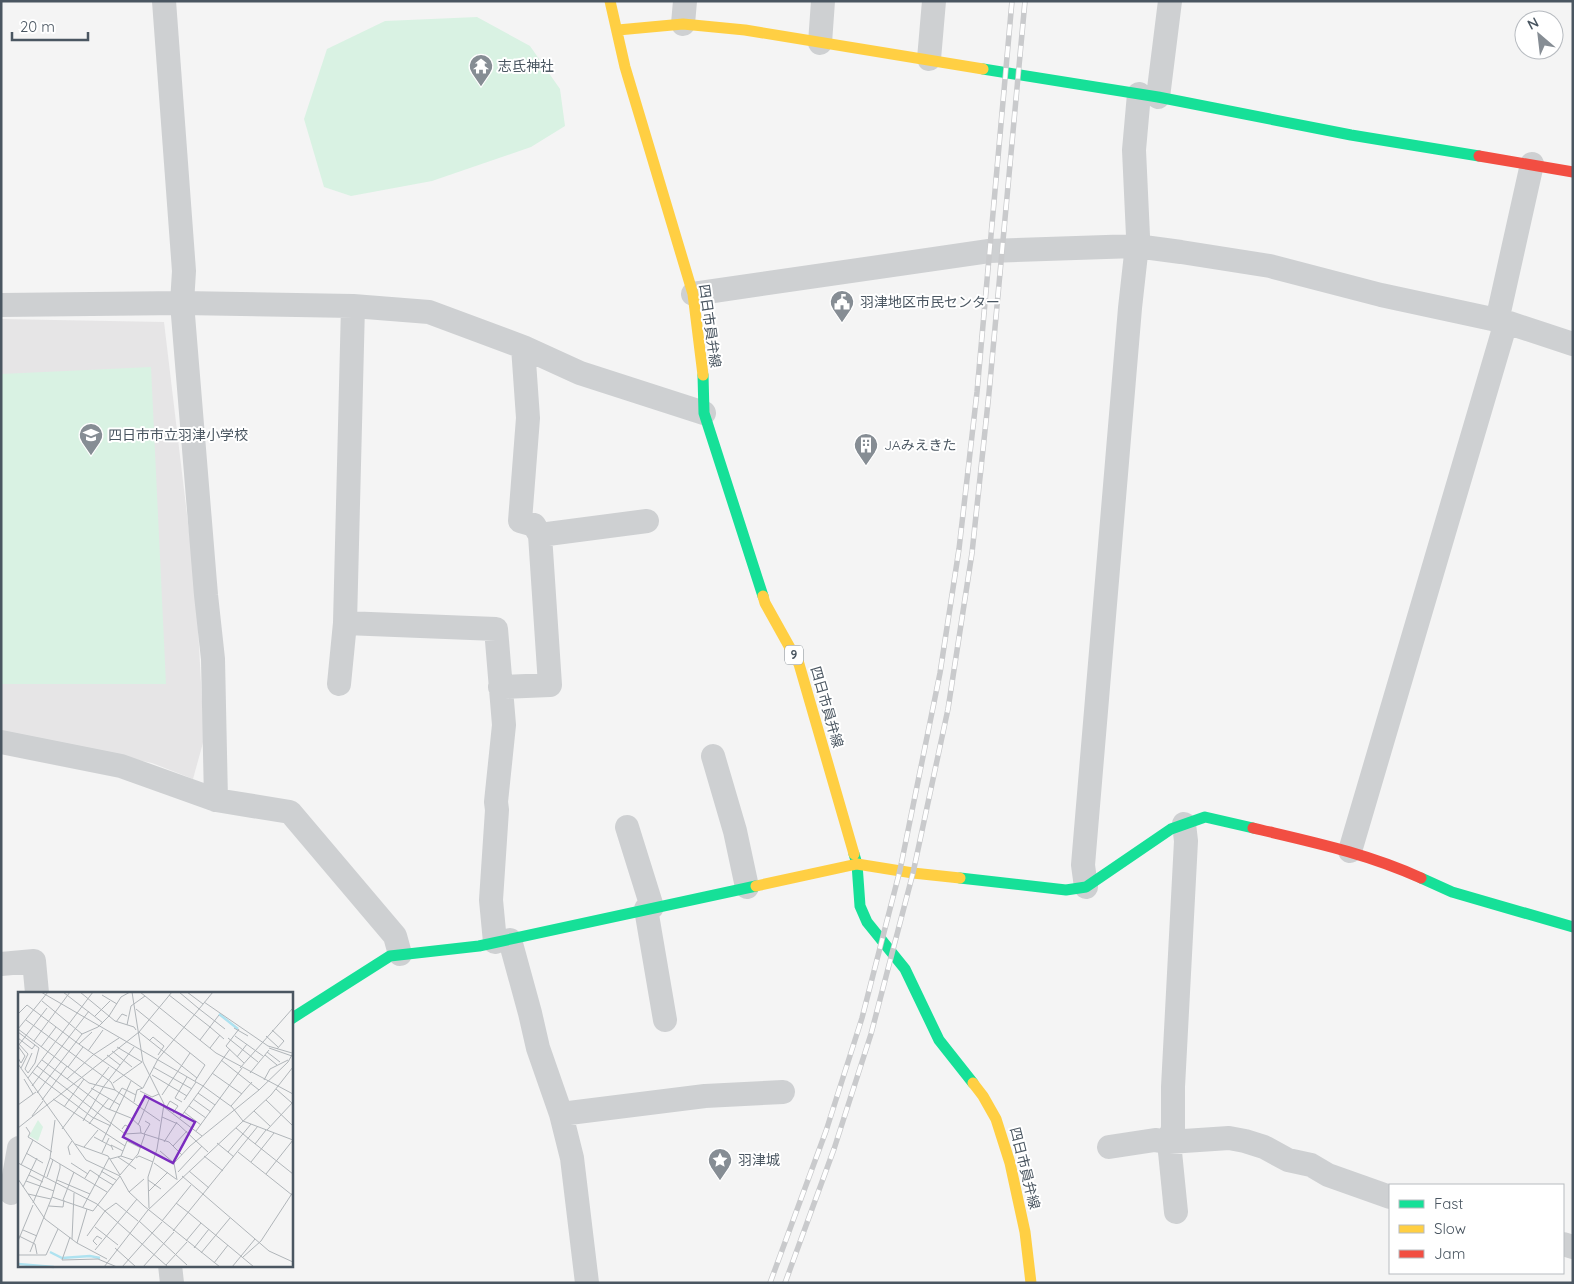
<svg xmlns="http://www.w3.org/2000/svg" width="1574" height="1284" font-family="Quicksand,'Noto Sans JP',sans-serif">
  <rect width="100%" height="100%" fill="#f4f4f4"/>
  <path fill="#e6e5e6" d="M1 319 164 322 196 590 204 739 193 779 152 763 1 731Z"/>
  <path fill="#d9f2e3" d="M477 17 530 46 560 89 565 126 531 147 432 181 351 196 324 187 304 119 327 49 385 21Z
    M151 367 166 684H1V374Z"/>
  <g fill="none" stroke-linecap="round" stroke-linejoin="round">
    <path stroke="#ced0d2" stroke-width="24" d="M164 1 184 271 182 303 206 595 213 659 216 800
      M683 24 685 1
      M820 43 823 1
      M929 59 934 1
      M1158 97 1170 1
      M693 294 989 251 1136 246 1181 252 1270 266 1381 295 1506 322 1573 344
      M1 305 182 303 353 306 429 312 523 347 580 373 704 413
      M1497 321 1532 164
      M523 347 528 418 520 521 534 525 540 535
      M345 623 496 629 504 725 496 802 497 810 491 900 495 942
      M339 684 345 623 353 306
      M500 687 550 685 540 535 647 521
      M1 742 121 766 216 800 290 812 395 936 400 954
      M713 756 735 831 747 887
      M627 827 652 907
      M1350 851 1506 322
      M1086 887 1083 865 1130 308 1138 236 1134 150 1139 94
      M646 909 665 1020
      M510 940 530 1013 538 1048 561 1114 572 1158 587 1283
      M1 964 34 961 37 993
      M561 1114 705 1096 783 1092
      M1109 1147 1155 1140 1169 1142 1229 1138 1245 1141 1264 1147 1288 1160 1311 1165 1328 1175 1390 1197
      M11 1193 19 1148
      M1176 1212 1169 1142 1173 1128V1087L1186 841 1184 824
      M1563 1244 1573 1247
      M170 1265 172 1283"/>
    <path stroke="#16e098" stroke-width="11" d="M983 69 1158 97 1351 135 1479 156
      M703 375 704 413 763 596
      M854 854 857 864 860 906 867 922 905 969 939 1040 973 1083
      M960 878 1066 890 1086 887 1171 829 1205 817 1253 828
      M1421 878 1452 892 1573 927
      M291 1019 390 956 479 946 756 886"/>
    <path stroke="#ffcf43" stroke-width="11" d="M610 1 625 67 693 294 703 375
      M618 30 683 24 745 30 983 69
      M763 596 765 603 799 664 854 854
      M756 886 857 864 913 873 960 878
      M973 1083 983 1096 996 1119 1010 1163 1025 1232 1031 1283"/>
    <path stroke="#f24e42" stroke-width="11" d="M1479 156 1573 172
      M1253 828C1312 842 1366 853 1421 878"/>
    <g stroke="#c9cacc" stroke-width="5.5">
      <path id="rail" d="M770 1283 826 1131 862 1018 900 870 940 673 959 549 977 392 1012 1
        M785 1283 834 1149 871 1034 913 873 948 709 972 553 989 393 1025 1"/>
    </g>
    <use href="#rail" stroke="#fff" stroke-width="4" stroke-dasharray="11" stroke-linecap="butt"/>
  </g>
  <defs>
    <g id="temple-pin" transform="scale(1.25)"><path d="M0 17L-7.5 6A9.5 9.5 0 1 1 7.5 6Z" fill="#868d94" stroke="#fff"/><path d="M0-6L5-2H3V0L6.5 2.5H4V6H1.5V3h-3V6H-4V2.5H-6.5L-3 0V-2H-5Z" fill="#fff"/></g>
    <g id="civic-pin" transform="scale(1.25)"><path d="M0 17L-7.5 6A9.5 9.5 0 1 1 7.5 6Z" fill="#868d94" stroke="#fff"/><path d="M-.6-6.5H3V-4.5H.6V-3L4-1V1h2V6H-6V1h2V-1L-.6-3ZM-1.2 2.5V6h2.4V2.5Z" fill="#fff"/></g>
    <g id="school-pin" transform="scale(1.25)"><path d="M0 17L-7.5 6A9.5 9.5 0 1 1 7.5 6Z" fill="#868d94" stroke="#fff"/><path d="M0-5L7-2L0 1L-7-2ZM-4 1L0 2.5L4 1V4Q0 6-4 4Z" fill="#fff"/></g>
    <g id="building-pin" transform="scale(1.25)"><path d="M0 17L-7.5 6A9.5 9.5 0 1 1 7.5 6Z" fill="#868d94" stroke="#fff"/><path d="M-4-6H4V6H1V3H-1V6H-4ZM-2.5-4.3h1.7v1.8h-1.7ZM.8-4.3h1.7v1.8H.8ZM-2.5-1h1.7V.8h-1.7ZM.8-1h1.7V.8H.8Z" fill="#fff"/></g>
    <g id="sight-pin" transform="scale(1.25)"><path d="M0 17L-7.5 6A9.5 9.5 0 1 1 7.5 6Z" fill="#868d94" stroke="#fff"/><path d="M0-6L1.8-2.2L6-1.7L2.9 1.2L3.7 5.4L0 3.3L-3.7 5.4L-2.9 1.2L-6-1.7L-1.8-2.2Z" fill="#fff"/></g>
  </defs>
  <g fill-rule="evenodd">
    <use href="#temple-pin" x="481" y="66"/>
    <use href="#civic-pin" x="842" y="302"/>
    <use href="#school-pin" x="91" y="435"/>
    <use href="#building-pin" x="866" y="445"/>
    <use href="#sight-pin" x="720" y="1160"/>
  </g>
  <g text-anchor="middle" stroke-width="4" stroke-linejoin="round" paint-order="stroke">
    <rect fill="#fff" stroke="#808990" stroke-width="1" x="785" y="645.5" width="18" height="19" rx="4"/>
    <g font-size="12" font-weight="bold" fill="#4a5661">
      <text x="794" y="659">9</text>
    </g>
    <g font-size="14" fill="#4a5661" stroke="#fff" text-anchor="start">
      <text x="498" y="71">志氐神社</text>
      <text x="860" y="307">羽津地区市民センター</text>
      <text x="108" y="440">四日市市立羽津小学校</text>
      <text x="884" y="450">JAみえきた</text>
      <text x="738" y="1165">羽津城</text>
    </g>
    <g font-size="14" fill="#4a5661" stroke="#fff">
      <text transform="translate(710 326) rotate(82)" y="5">四日市員弁線</text>
      <text transform="translate(827 707) rotate(74)" y="5">四日市員弁線</text>
      <text transform="translate(1025 1168) rotate(76)" y="5">四日市員弁線</text>
    </g>
  </g>
  <g transform="translate(18 992)">
    <rect width="275" height="275" fill="#f4f4f4"/>
    <path d="M20 128 25 135 20 149 11 144Z" fill="#d9f2e3"/>
    <path fill="none" stroke="#aee2f0" stroke-width="2.5" d="M201 22 220 37M32 260 44 266 72 264 82 266M0 272 36 275"/>
    <path fill="none" stroke="#b0b5b9" stroke-width="1" d="M23 0 185 94 214 115 225 129 275 148M45 0 85 31M62 0 97 29 116 35 118 38M114 0 125 70 146 112 139 157 130 185 131 216M122 0 198 61 275 102M161 0 180 16M169 0 185 12M84 3 99 12M151 3 192 35M24 9 64 42M186 10 250 54 274 61M180 16 207 37M118 17 187 73 177 89M0 22 9 13 58 50 19 101M77 24 92 9M91 24 103 5 112 0M8 28 93 90 97 98M98 30 104 22 109 24M109 33 113 14 127 4M80 35 64 42 58 50 124 96M80 35 91 24M192 35 206 47M216 36 230 44M0 37 71 91 97 98 142 129M0 37 30 0M221 37 208 54 226 71M254 38 266 49 259 57M0 40 21 56 17 71 10 81 7 77 14 61M121 40 179 86M217 44 245 64M248 44 260 55M51 45 71 19M0 46 14 57 17 53M210 46 240 70M182 48 201 23M16 49 52 0M131 49 135 45 146 54 140 63M0 51 10 62 3 76M61 52 74 40M0 54 29 16M0 54 7 64 3 71 0 66M23 55 38 35M99 55 124 70M192 56 202 43M251 56 274 64M70 59 85 38M94 59 114 75M249 60 262 70M89 63 102 73M247 63 259 73M219 65 229 52M24 68 88 116 113 126 122 134 123 141M203 68 241 98M0 72 68 168 102 184 111 200 126 214 202 275M19 74 107 142 123 141 151 150 164 163M50 75 65 55M135 75 174 97M222 76 275 16M14 80 74 125 93 134M194 81 211 93M232 81 251 58M134 83 169 104M10 86 75 0M6 87 15 102M49 87 75 63 101 46M246 88 252 77 270 68M95 91 124 70M211 93 224 102M14 94 51 45M73 96 102 113M258 97 274 111M122 99 134 105 141 102M180 101 197 113M144 103 172 61M106 104 113 89M35 107 107 154M175 107 193 120M24 108 49 74M166 108 178 90M248 108 275 134M116 110 119 98 125 96 140 67 195 0M164 110 157 106 169 85M0 113 18 100M171 114 188 126M213 114 234 90M46 115 66 87M146 115 184 144M148 116 152 109 160 114 155 121M91 118 104 96 118 103M236 119 252 134M166 120 183 133M14 124 25 109M144 125 160 132 178 149M162 126 212 57M37 128 32 166 42 172V176L34 205 69 217 59 251 89 267M65 129 86 94 116 55M71 132 91 106M120 133 132 105M8 135 12 141 10 145 15 148M0 136 121 40 154 0M218 136 231 147M44 137 91 75M104 137 107 133 111 135 107 142M249 138 275 110M178 139 224 76M126 142 132 132 127 129M76 145 93 154M231 147 275 182M178 149 190 160M84 150 106 104M146 150 159 130M199 151 216 165M57 152 90 164 102 183M237 152 248 138M155 154 169 139M66 155 80 138M95 158 93 153 105 159M142 159 156 171M210 160 233 132M220 160 274 203M8 161 25 171M84 161 91 146M52 163 50 155 54 149M103 164 109 149 123 156M186 164 205 179M100 165 118 177M118 166 121 164 135 170M92 167 103 164 115 168M233 170 256 141M0 171 79 212 150 275M53 171 70 182M136 171 158 187M42 172 89 200M3 173 15 148 34 160M83 179 98 188M171 179 191 196M160 180 184 154M248 182 275 148M11 183 25 190M102 183 120 162 127 142M26 184 32 166M80 184 95 193M164 184 251 259 275 270M29 185 35 168M67 186 72 178 81 184M0 187 27 227 59 251M39 188 72 202M130 188 143 197M159 188 156 171 172 154 241 98 270 70 275 61M8 189 36 199M5 195 19 166M131 199 150 180M111 200 126 187M10 202 33 207M45 208 56 180M15 211 26 184M158 211 171 221M31 214 45 215 46 208M65 215 91 166M69 217 75 219 102 184M171 221 236 275M121 229 169 273M144 229 173 193M77 235 100 253M5 238 19 244M155 239 240 134M1 244 17 252 19 262M69 244 87 219 98 211 120 229M52 245 44 268 80 267 99 275M54 247 56 201M0 249 15 213M168 249 183 231M79 253 75 249 79 244 84 247M97 256 118 275M176 256 191 237M77 258 119 207M12 260 34 205M183 261 212 226M0 263H28L40 237M225 265 243 249 275 200M196 271 210 253M148 273 169 250M86 275 130 218 253 103 275 75M104 275 144 230M125 275 156 240M214 275 237 247"/>
    <path fill="#7b2cbf" fill-opacity="0.15" stroke="#7b2cbf" stroke-width="2.5" d="M127 104 177 130 155 171 105 145Z"/>
    <rect width="275" height="275" fill="none" stroke="#4a5661" stroke-width="2.5"/>
  </g>
  <rect width="1574" height="1284" fill="none" stroke="#4a5661" stroke-width="5"/>
  <rect x="1389" y="1184" width="175" height="90" fill="#ffffff" stroke="#b7bbc0"/>
  <rect x="1399" y="1200" width="25" height="8" fill="#16e098" stroke="#b7bbc0"/>
  <text x="1434" y="1209" font-size="15" fill="#4a5661">Fast</text>
  <rect x="1399" y="1225" width="25" height="8" fill="#ffcf43" stroke="#b7bbc0"/>
  <text x="1434" y="1234" font-size="15" fill="#4a5661">Slow</text>
  <rect x="1399" y="1250" width="25" height="8" fill="#f24e42" stroke="#b7bbc0"/>
  <text x="1434" y="1259" font-size="15" fill="#4a5661">Jam</text>
  <g transform="translate(1539 35) rotate(332)"><circle r="24" fill="#ffffff" stroke="#b7bbc0"/>
  <path d="M0-4L9 19L0 12L-9 19Z" fill="#868d94"/>
  <text y="-8" font-size="14" font-weight="bold" text-anchor="middle" fill="#4a5661">N</text>
  </g>
  <path d="M12 32v8h76v-8" fill="none" stroke="#4a5661" stroke-width="2.5"/>
  <text x="20" y="32" font-size="15" fill="#4a5661" stroke="#ffffff" stroke-width="4" paint-order="stroke">20 m</text>
</svg>
